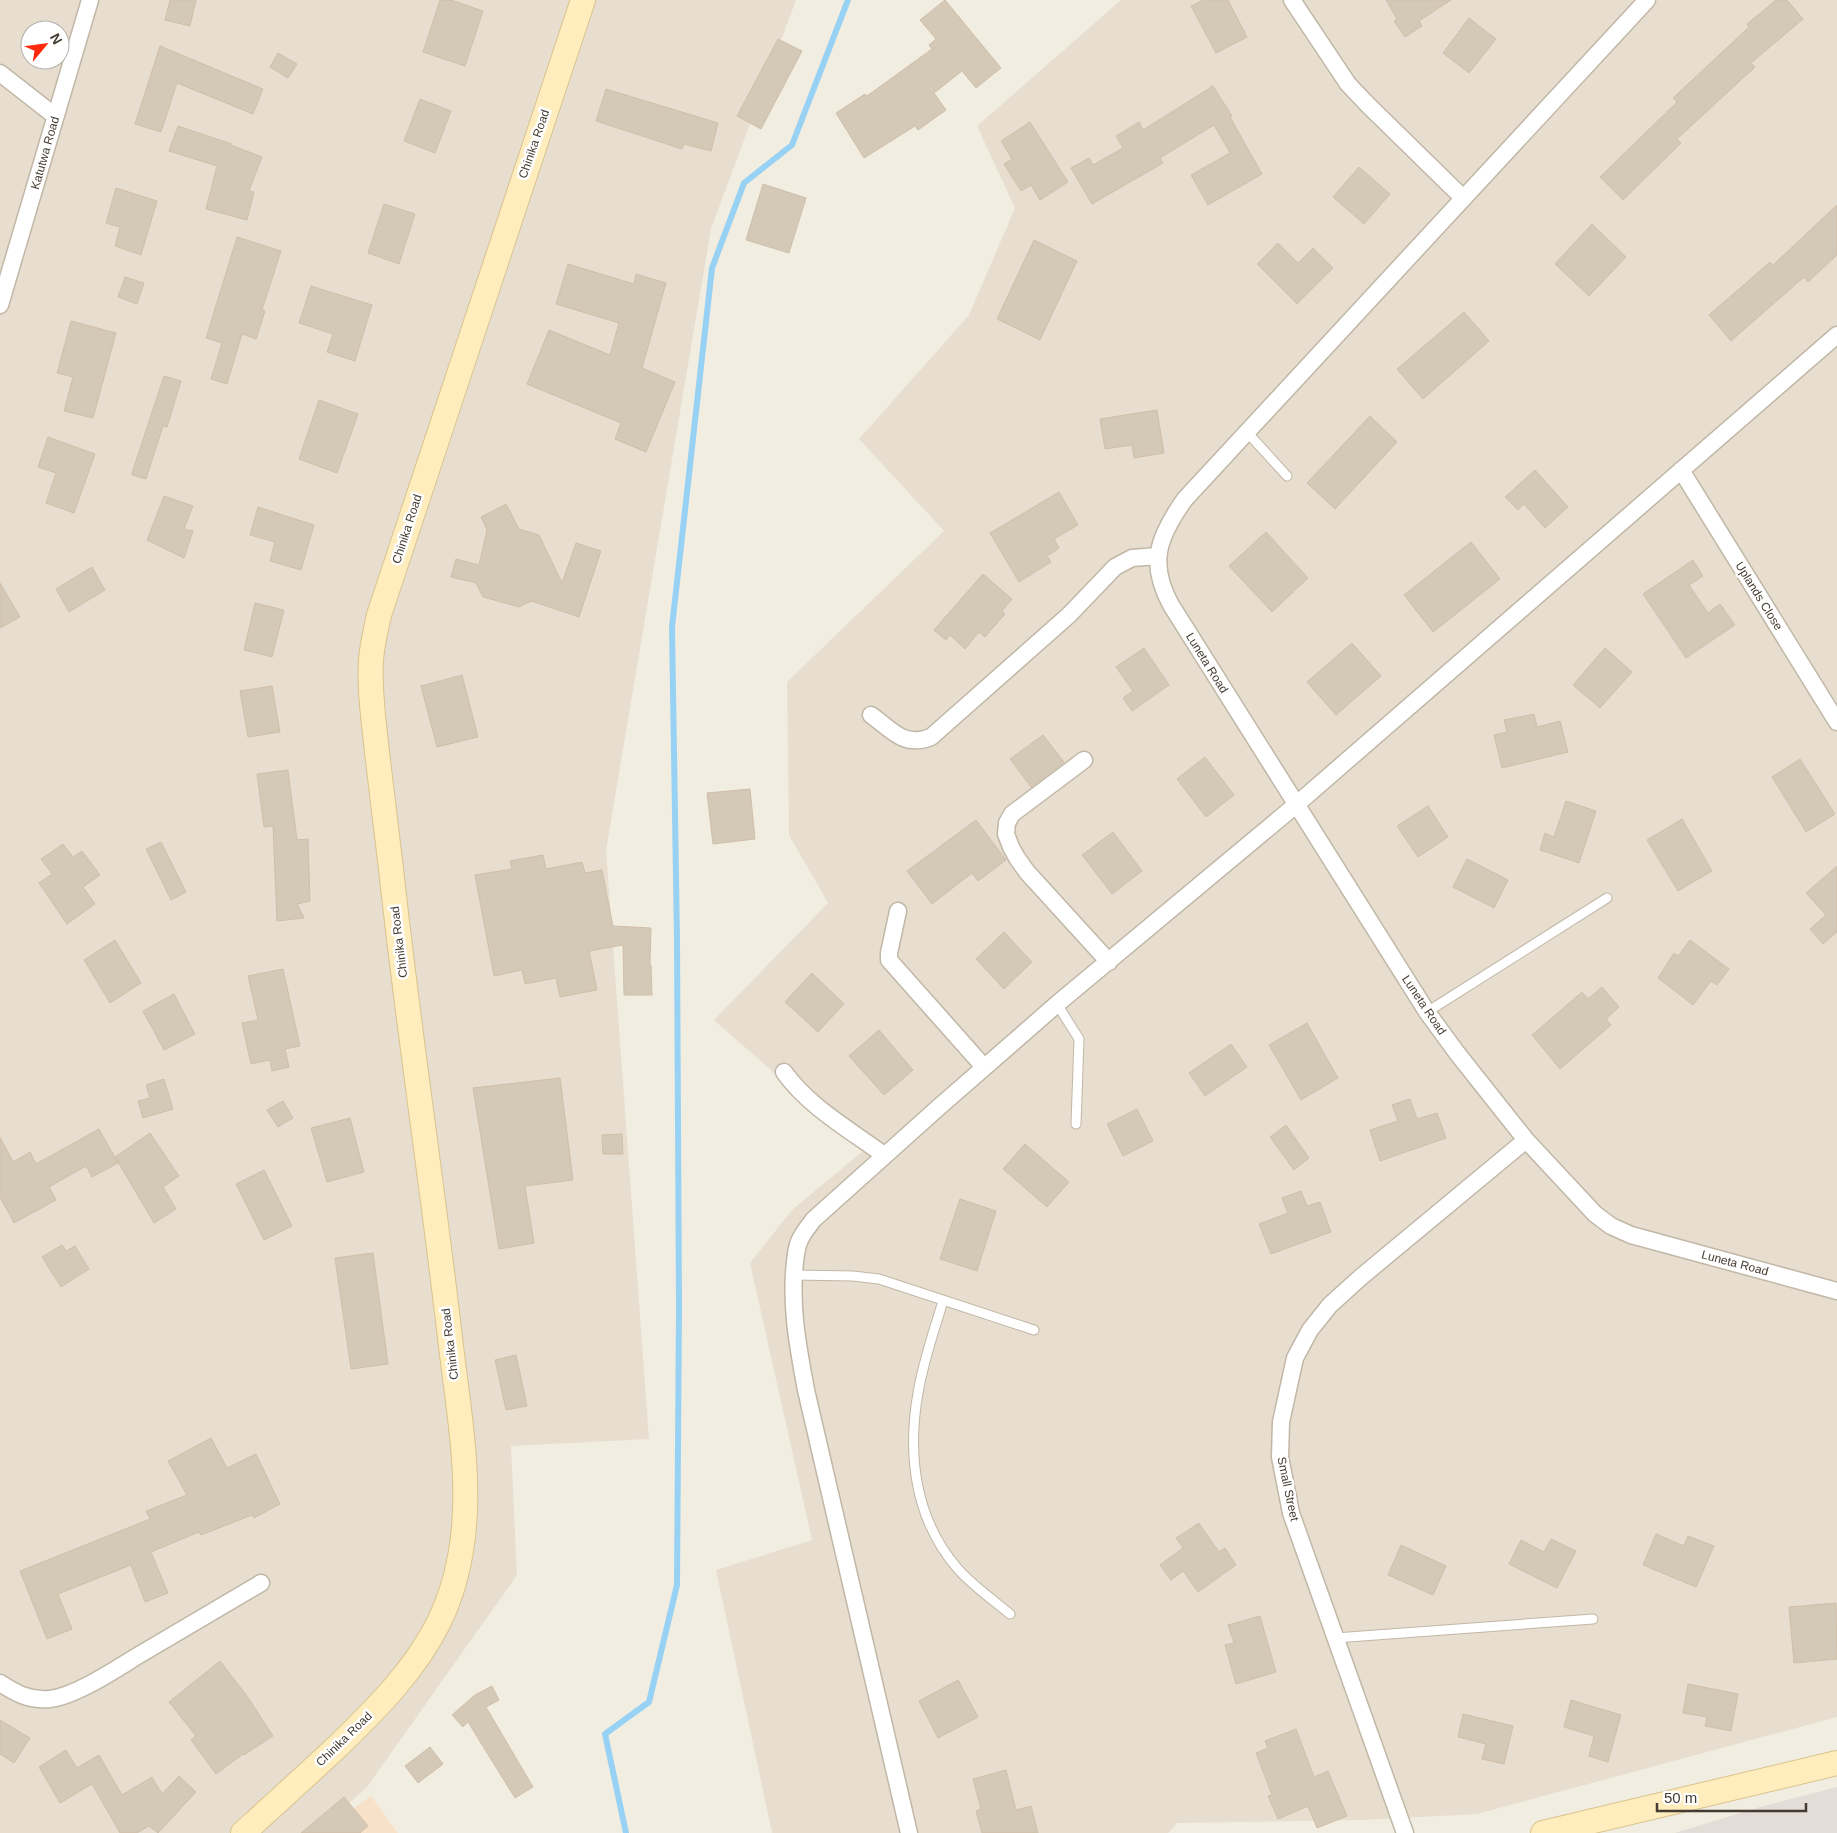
<svg xmlns="http://www.w3.org/2000/svg" width="1837" height="1833" font-family="Arial,sans-serif">
  <rect width="100%" height="100%" fill="#f2ede1"/>
  <path fill="#e7decf" fill-rule="evenodd" d="M0 0H796L711 229 606 850 649 1439 511 1446 517 1575 367 1787 315 1833H0ZM30 30H60V60H30Z
    M1121 0H1837V1717L1477 1814 1363 1820 1177 1823 1168 1833H772L716 1570 812 1540 750 1263 792 1210 863 1151 714 1020 828 903 789 835 787 682 944 531 859 439 969 315 1015 208 977 126Z"/>
  <path fill="#f7e2c9" d="M371 1796 398 1833H321Z"/>
  <path fill="#e4ddd7" d="M1837 1787V1833H1675L1763 1806Z"/>
  <g fill="none" stroke-linecap="round" stroke-linejoin="round">
    <path stroke="#97d2f5" stroke-width="6" d="M626 1833 605 1734 649 1702 677 1585 679 1308 677 939 672 627 712 268 744 183 792 145 848 0"/>
  </g>
  <path fill="#d4c8b6" stroke="#d0bfa9" d="M170 0H196L190 26 165 20Z
    M440 0H451L483 11 465 66 423 52Z
    M945 0 1001 68 976 88 962 71 934 93 946 110 918 130 915 126 864 158 836 113 865 94 867 96 932 49 929 45 936 39 920 20Z
    M1203 0H1228L1247 37 1216 53 1191 6Z
    M1386 0H1451L1419 21 1422 26 1405 37 1394 21 1397 19Z
    M1776 0H1787L1803 19 1751 63 1755 67 1677 139 1681 143 1623 200 1600 177 1677 102 1673 98 1749 27 1747 24Z
    M1469 18 1496 39 1469 73 1443 53Z
    M778 39 802 51 761 129 737 116Z
    M160 46 263 89 253 114 177 83 161 132 135 124Z
    M278 53 297 64 288 78 270 67Z
    M1213 86 1232 116 1230 117 1262 174 1208 205 1191 175 1230 153 1214 125 1160 158 1163 163 1092 204 1071 168 1089 158 1093 165 1123 148 1116 136 1139 122 1143 130Z
    M606 89 718 123 711 151 684 144 682 149 596 121Z
    M420 99 451 111 435 153 404 141Z
    M1030 122 1068 182 1040 200 1031 185 1021 191 1004 164 1012 159 1001 141Z
    M178 126 232 144 231 145 262 157 249 191 254 192 247 220 206 209 217 166 169 151Z
    M1359 167 1390 194 1364 224 1333 197Z
    M763 184 806 198 789 253 746 240Z
    M116 188 157 201 141 255 115 246 120 227 106 223Z
    M384 204 415 214 399 264 368 253Z
    M1837 205V255L1808 282 1804 277 1731 341 1709 315 1770 262 1773 265Z
    M1592 224 1626 257 1589 296 1555 264Z
    M237 237 281 251 262 310 265 311 256 339 242 334 227 384 211 379 222 343 206 338Z
    M1034 240 1077 261 1040 340 997 319Z
    M1278 243 1298 263 1313 248 1333 268 1297 304 1257 264Z
    M568 264 634 284 636 274 666 283 642 368 675 382 646 452 615 439 621 423 527 384 549 330 610 355 619 323 556 304Z
    M125 277 144 283 137 304 118 297Z
    M311 286 372 305 355 361 327 352 333 334 299 323Z
    M1464 312 1489 341 1423 399 1397 369Z
    M71 321 116 333 93 418 64 411 73 377 57 373Z
    M164 376 181 381 167 427 163 426 146 479 132 475V473Z
    M319 400 358 414 337 473 299 459Z
    M1157 410 1164 453 1134 458 1132 445 1105 449 1100 419Z
    M1370 416 1397 442 1335 509 1307 483Z
    M48 437 95 454 74 513 46 503 56 473 38 467Z
    M1535 470 1568 507 1545 528 1524 504 1518 510 1505 497Z
    M1059 492 1078 525 1054 539 1059 548 1047 556 1051 562 1019 582 990 533Z
    M164 496 193 506 184 529 193 531 184 558 147 540Z
    M506 504 519 529 539 535 562 583 576 543 601 551 579 617 531 601 519 607 483 597 476 583 451 577 456 559 479 565 487 530 481 517Z
    M258 507 314 525 301 570 270 561 275 542 250 535Z
    M1266 532 1308 578 1272 612 1229 566Z
    M1471 542 1500 579 1433 632 1404 595Z
    M1693 560 1703 576 1689 585 1708 613 1720 604 1735 625 1686 658 1643 594Z
    M92 567 105 590 69 612 56 589Z
    M983 574 1012 599 1002 611 1005 614 985 637 979 632 965 649 950 635 946 640 934 630Z
    M0 583 20 617 0 628Z
    M255 603 284 610 272 657 244 650Z
    M1352 643 1381 676 1336 715 1307 682Z
    M1144 648 1169 685 1132 711 1123 698 1133 691 1116 667Z
    M1605 648 1632 672 1600 708 1573 685Z
    M462 675 478 737 437 747 421 686Z
    M272 686 280 732 248 737 240 691Z
    M1534 714 1537 727 1560 721 1568 752 1502 768 1494 735 1507 732 1504 720Z
    M1043 735 1064 762 1031 787 1010 759Z
    M1205 757 1234 795 1206 817 1177 779Z
    M1800 759 1835 814 1806 832 1772 777Z
    M288 770 297 840 308 839 310 901 297 904 304 918 277 921 273 826 264 827 257 774Z
    M750 789 755 839 713 844 707 793Z
    M1566 801 1596 811 1579 863 1540 850 1545 833 1554 837Z
    M1428 806 1448 837 1418 857 1397 826Z
    M1682 819 1712 871 1678 891 1647 840Z
    M976 820 1006 860 978 881 972 873 932 904 907 871Z
    M1113 832 1142 871 1112 894 1082 855Z
    M161 842 186 892 171 900 146 849Z
    M63 844 73 857 82 851 100 875 83 887 95 904 67 924 39 883 52 874 41 859Z
    M543 855 546 869 582 862 585 873 602 870 613 926 651 928 650 965H651L652 995H624L623 945 589 951 597 990 560 997 556 978 525 984 522 970 494 976 475 875 512 869 510 861Z
    M1467 859 1508 880 1494 908 1453 887Z
    M1837 866V932L1823 944 1810 929 1826 915 1806 893Z
    M1004 932 1032 962 1004 989 976 959Z
    M115 940 141 983 110 1003 84 960Z
    M1690 940 1729 969 1717 985 1711 981 1693 1005 1658 978 1674 953 1678 956Z
    M283 969 300 1046 285 1049 289 1067 272 1071 270 1060 251 1064 242 1023 258 1020 248 976Z
    M812 973 844 1004 818 1032 785 1002Z
    M1602 987 1619 1007 1606 1019 1611 1025 1560 1069 1532 1035 1582 992 1588 999Z
    M174 994 195 1034 164 1050 143 1011Z
    M1307 1023 1338 1078 1301 1100 1269 1045Z
    M879 1030 913 1070 884 1095 849 1056Z
    M1231 1044 1247 1067 1205 1096 1189 1073Z
    M560 1078 573 1180 525 1186 534 1243 499 1249 473 1088Z
    M164 1079 173 1109 143 1118 138 1101 150 1098 146 1085Z
    M1410 1099 1417 1119 1437 1113 1446 1138 1380 1161 1370 1130 1398 1121 1392 1105Z
    M283 1101 293 1118 278 1127 267 1110Z
    M1137 1109 1153 1141 1123 1156 1107 1124Z
    M350 1118 364 1172 327 1182 311 1128Z
    M1286 1125 1309 1158 1294 1170 1270 1137Z
    M99 1129 118 1163 92 1177 86 1166 49 1187 56 1200 14 1223 0 1197V1137L13 1162 30 1152 36 1164Z
    M150 1133 179 1176 163 1187 176 1209 154 1223 115 1157Z
    M622 1134 623 1154H603L602 1135Z
    M1025 1144 1069 1182 1047 1207 1003 1169Z
    M264 1170 292 1226 264 1240 236 1184Z
    M1301 1191 1307 1206 1320 1202 1331 1232 1271 1254 1259 1224 1288 1213 1282 1198Z
    M960 1199 996 1211 977 1271 940 1259Z
    M62 1245 66 1251 75 1246 89 1269 61 1287 42 1257Z
    M373 1253 388 1364 351 1369 335 1258Z
    M516 1355 527 1406 506 1410 495 1360Z
    M211 1438 227 1468 256 1454 280 1504 254 1518 252 1515 201 1535 199 1532 151 1552 168 1593 145 1602 131 1565 58 1594 72 1629 47 1639 20 1571 150 1519 146 1511 187 1495 168 1461Z
    M1199 1523 1219 1552 1225 1548 1236 1565 1198 1592 1183 1571 1171 1580 1160 1565 1183 1548 1176 1538Z
    M1656 1534 1684 1546 1688 1536 1714 1546 1696 1587 1643 1565Z
    M1551 1539 1576 1551 1557 1588 1509 1564 1521 1540 1544 1552Z
    M1401 1545 1446 1566 1433 1595 1388 1575Z
    M1836 1603 1837 1659 1794 1663 1789 1607Z
    M1260 1616 1276 1672 1236 1684 1225 1645 1234 1643 1228 1625Z
    M220 1661 247 1696 273 1736 244 1755 243 1754 216 1774 191 1740 196 1736 169 1702Z
    M958 1680 978 1717 938 1738 919 1701Z
    M1688 1684 1738 1694 1731 1731 1705 1726 1707 1717 1683 1713Z
    M492 1686 499 1700 486 1707 533 1787 515 1798 468 1722 463 1727 452 1715 475 1695Z
    M1571 1700 1621 1715 1608 1762 1589 1756 1594 1736 1564 1727Z
    M1463 1714 1513 1726 1504 1764 1482 1759 1486 1744 1458 1737Z
    M0 1720 30 1738 14 1763 0 1754Z
    M1296 1729 1314 1777 1328 1771 1347 1816 1317 1828 1308 1806 1278 1819 1268 1796 1272 1795 1256 1753 1268 1748 1265 1741Z
    M430 1747 443 1764 418 1783 405 1766Z
    M66 1750 77 1768 99 1755 122 1795 152 1777 162 1794 179 1776 196 1792 158 1833 149 1826 137 1833H120L92 1784 60 1803 39 1767Z
    M1006 1770 1016 1810 1031 1806 1038 1833H982L976 1811 981 1809 973 1779Z
    M344 1797 368 1826 360 1833H301Z"/>
  <g fill="none" stroke-linecap="round" stroke-linejoin="round">
    <g stroke="#c1b7a6" stroke-width="11">
      <path id="lane" d="M1246 431 1287 476
        M1057 1004 1079 1039 1076 1124
        M1427 1012 1607 898
        M794 1275 853 1276 879 1279 1034 1330
        M943 1301C934 1331 923 1362 918 1393 907 1455 915 1520 958 1569 973 1586 992 1599 1010 1614
        M1335 1638 1593 1619"/>
    </g>
    <g stroke="#c1b7a6" stroke-width="19">
      <path id="street" d="M1292 0 1348 84 1367 104 1463 198
        M1647 0 1185 499C1158 537 1148 563 1171 605L1427 1012 1457 1053 1526 1140 1595 1214 1611 1226 1631 1235 1837 1291
        M0 73 55 116
        M0 305 90 0
        M1681 470 1837 722
        M871 715C892 730 904 748 931 737L1069 615 1115 567 1132 558 1158 556
        M1084 760 1012 814 1007 823 1006 834 1011 847 1017 858 1027 872 1109 962
        M898 911 889 953V960L984 1067
        M784 1072C809 1107 850 1130 884 1155
        M0 1683C15 1693 30 1701 50 1699 76 1696 116 1669 139 1655 180 1631 221 1607 261 1583
        M909 1833 806 1390C798 1347 790 1306 795 1262 796 1253 797 1243 802 1236 805 1230 810 1225 813 1220L939 1107 1057 1004 1297 804 1837 335
        M1405 1833 1291 1513 1280 1457 1281 1422 1295 1358 1310 1330 1330 1305 1361 1277 1526 1140"/>
    </g>
    <g stroke="#d9c38e" stroke-width="26">
      <path id="secondary" d="M243 1833C276 1803 308 1774 340 1744 378 1707 415 1670 439 1622 483 1531 461 1434 450 1338 432 1182 408 1026 391 869 386 830 382 791 377 752 374 722 369 691 371 660 372 645 376 630 379 615L583 0
        M1543 1833 1837 1763"/>
    </g>
    <use href="#lane" stroke="#fff" stroke-width="9"/>
    <use href="#street" stroke="#fff" stroke-width="16"/>
    <use href="#secondary" stroke="#ffedbe" stroke-width="24"/>
  </g>
  <g text-anchor="middle" stroke-width="5" stroke-linejoin="round" paint-order="stroke">
    <g font-size="12" fill="#443c32" stroke="#fff">
      <text transform="translate(534 144) rotate(-71)" y="4">Chinika Road</text>
      <text transform="translate(45 153) rotate(-74)" y="4">Katutwa Road</text>
      <text transform="translate(407 529) rotate(-72)" y="4">Chinika Road</text>
      <text transform="translate(1759 596) rotate(58)" y="4">Uplands Close</text>
      <text transform="translate(1207 663) rotate(58)" y="4">Luneta Road</text>
      <text transform="translate(399 942) rotate(-97)" y="4">Chinika Road</text>
      <text transform="translate(1424 1005) rotate(56)" y="4">Luneta Road</text>
      <text transform="translate(1735 1263) rotate(15)" y="4">Luneta Road</text>
      <text transform="translate(450 1344) rotate(-97)" y="4">Chinika Road</text>
      <text transform="translate(1288 1489) rotate(78)" y="4">Small Street</text>
      <text transform="translate(344 1739) rotate(-44)" y="4">Chinika Road</text>
    </g>
  </g>
  <g transform="translate(45 45) rotate(61)"><circle r="24" fill="#ffffff" stroke="#b4b1ad"/>
  <path d="M0-4L9 19L0 12L-9 19Z" fill="#ff290b"/>
  <text y="-8" font-size="14" font-weight="bold" text-anchor="middle" fill="#443c32">N</text>
  </g>
  <path d="M1657 1803v8h149v-8" fill="none" stroke="#443c32" stroke-width="2.5"/>
  <text x="1664" y="1803" font-size="15" fill="#443c32" stroke="#ffffff" stroke-width="4" paint-order="stroke">50 m</text>
</svg>
